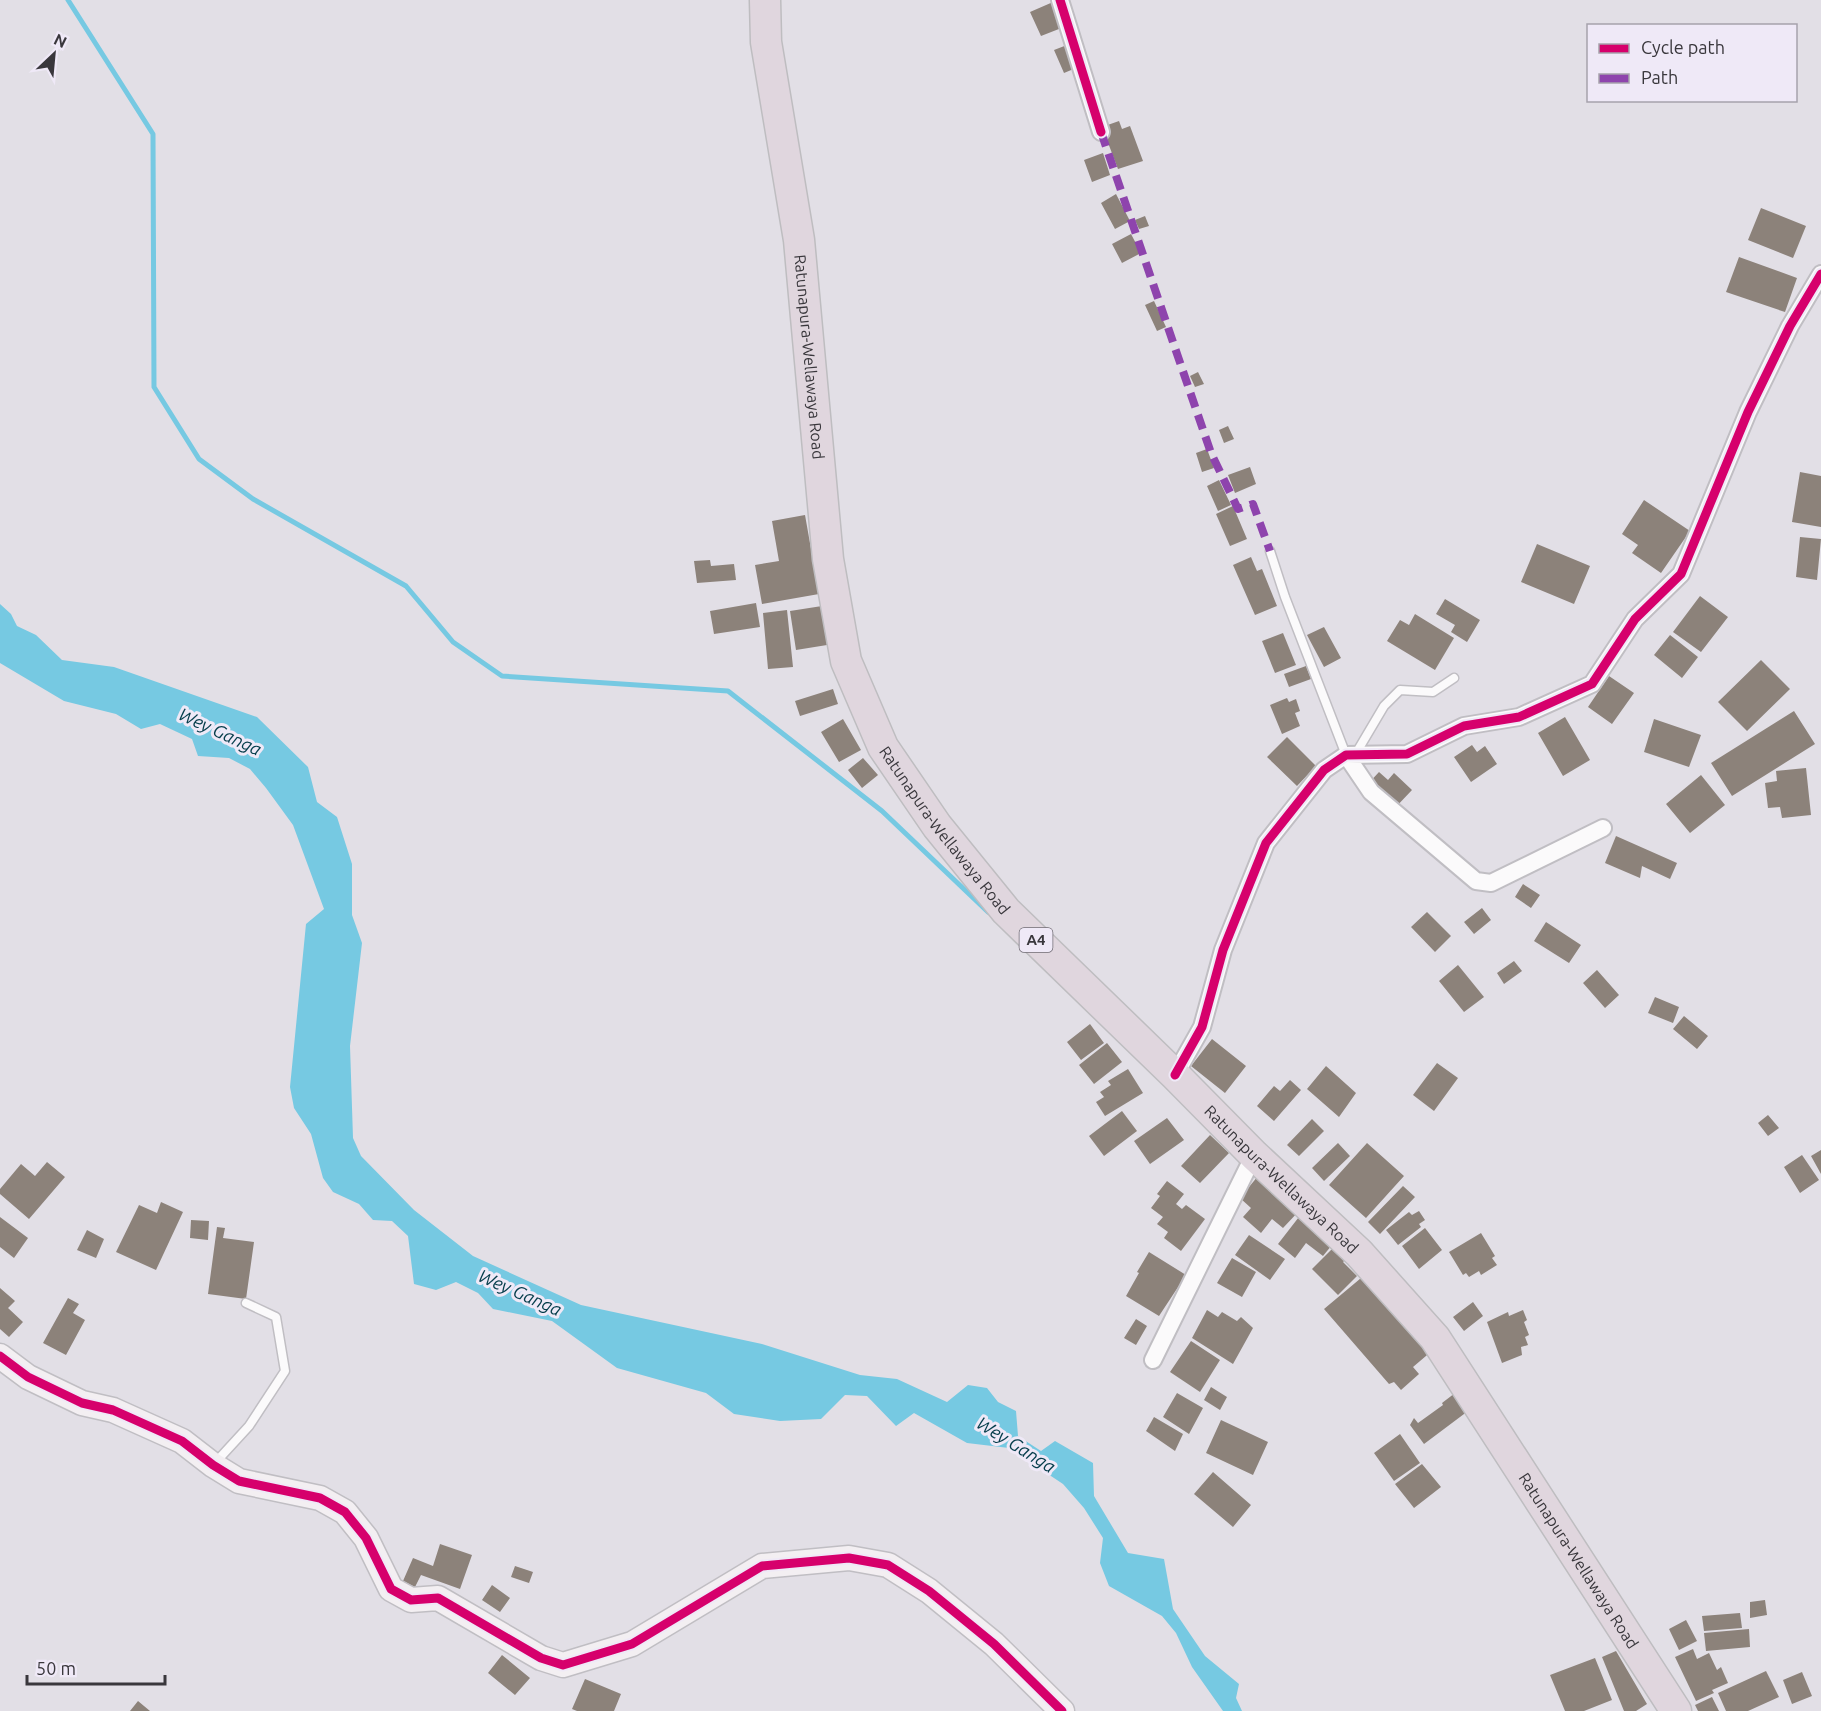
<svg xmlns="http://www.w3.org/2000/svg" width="1821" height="1711" font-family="Ubuntu,sans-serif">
  <rect width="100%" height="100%" fill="#e2dfe6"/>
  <path fill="#76c9e2" d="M0 604 11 614 17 626 36 635 62 660 114 667 257 717 308 767 317 802 337 817 352 864V915L362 943 350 1046 353 1138 361 1156 414 1210 473 1256 581 1305 762 1344 860 1375 897 1379 947 1402 968 1385 987 1388 998 1402 1016 1411 1018 1436 1041 1451 1055 1441 1093 1463 1094 1496 1128 1553 1164 1559 1173 1609 1205 1656 1239 1684 1236 1698 1242 1711H1223L1192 1667 1176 1633 1162 1616 1109 1586 1100 1563 1103 1538 1084 1508 1063 1484 1009 1448 967 1443 914 1413 896 1426 867 1396 845 1395 821 1419 780 1421 734 1414 706 1393 617 1368 552 1321 493 1309 478 1293 456 1282 436 1290 414 1284 408 1236 392 1221 373 1220 359 1204 333 1192 323 1178 311 1134 294 1108 290 1087 306 924 324 909 293 825 266 788 250 769 229 758 198 756 192 739 160 724 141 729 116 714 64 701 0 663Z"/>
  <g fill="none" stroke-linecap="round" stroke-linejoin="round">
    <path stroke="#76c9e2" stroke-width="5" d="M68 0 153 134 154 387 199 459 253 499 406 586 453 642 502 676 728 691 882 811 988 912"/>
  </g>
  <path fill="#8c827a" d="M1053 2 1064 27 1041 36 1030 12Z
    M1067 45 1076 68 1064 73 1054 50Z
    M1119 121 1122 129 1130 126 1143 161 1118 169 1102 127Z
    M1103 153 1110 175 1092 182 1084 160Z
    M1116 194 1130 221 1115 229 1101 203Z
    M1761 208 1806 226 1793 258 1748 240Z
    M1145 216 1149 226 1139 229 1135 220Z
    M1131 234 1141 253 1122 263 1112 244Z
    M1739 257 1797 278 1785 312 1726 292Z
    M1154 301 1166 327 1157 331 1145 305Z
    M1198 372 1204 384 1195 387 1190 376Z
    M1228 426 1234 439 1224 443 1219 430Z
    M1207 449 1214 468 1202 472 1196 453Z
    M1250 467 1256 484 1235 493 1228 475Z
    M1800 472 1821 476V527L1792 522Z
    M1219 480 1231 505 1218 511 1207 486Z
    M1644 500 1690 531 1661 573 1632 553 1638 545 1622 534Z
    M1233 506 1247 539 1230 546 1216 514Z
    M805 515 819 594 762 604 755 565 779 561 772 521Z
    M1800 537 1821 539 1817 580 1796 577Z
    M1537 544 1590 566 1574 604 1521 582Z
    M1251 557 1257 571 1262 569 1277 606 1255 615 1233 565Z
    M710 560 711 566 734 564 736 580 697 583 694 561Z
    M1700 596 1728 617 1701 652 1673 632Z
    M1445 599 1480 620 1467 642 1451 632 1455 625 1436 614Z
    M756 603 760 627 714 634 710 611Z
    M822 606 827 645 796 650 790 611Z
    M787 610 793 667 768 669 763 613Z
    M1415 614 1454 638 1435 670 1387 641 1400 620 1409 625Z
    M1324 627 1341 658 1324 667 1307 635Z
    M1283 633 1296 665 1275 673 1262 641Z
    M1670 635 1698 657 1682 678 1654 655Z
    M1761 660 1790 689 1747 731 1718 702Z
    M1306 666 1311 679 1289 687 1284 674Z
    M1609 676 1634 693 1612 724 1588 707Z
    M833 689 838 704 800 716 795 701Z
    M1287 698 1289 702 1296 699 1300 711 1295 713 1300 726 1282 734 1270 705Z
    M1794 711 1815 744 1732 796 1711 763Z
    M1565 717 1590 760 1563 776 1538 733Z
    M843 719 861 750 839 762 821 732Z
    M1654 719 1701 735 1689 767 1644 752Z
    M1287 737 1316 766 1297 786 1267 757Z
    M1472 745 1477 752 1485 746 1497 764 1471 782 1454 757Z
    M863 758 878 775 862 788 848 770Z
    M1806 768 1811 815 1782 818 1780 807 1768 808 1765 783 1777 781 1776 771Z
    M1379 772 1388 780 1394 773 1412 790 1393 810 1366 786Z
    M1701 775 1725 805 1690 833 1666 804Z
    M1616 836 1677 863 1670 879 1642 866 1640 878 1605 863Z
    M1523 884 1540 895 1531 908 1515 897Z
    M1482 908 1491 920 1474 934 1464 922Z
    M1427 912 1451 936 1435 952 1411 927Z
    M1546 922 1581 945 1569 963 1534 941Z
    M1514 961 1522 971 1504 984 1497 973Z
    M1458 965 1484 997 1464 1012 1439 981Z
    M1597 970 1619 995 1605 1008 1583 983Z
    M1655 997 1679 1007 1673 1023 1648 1013Z
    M1684 1016 1708 1036 1697 1049 1673 1029Z
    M1090 1024 1104 1043 1081 1060 1067 1042Z
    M1212 1039 1246 1066 1225 1093 1191 1066Z
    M1107 1043 1122 1062 1094 1084 1079 1065Z
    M1437 1063 1458 1078 1434 1111 1413 1095Z
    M1326 1066 1356 1093 1339 1117 1307 1089Z
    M1128 1069 1143 1093 1105 1116 1096 1102 1104 1097 1100 1092 1111 1085 1108 1081Z
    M1290 1080 1301 1090 1274 1121 1257 1106 1274 1086 1280 1091Z
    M1122 1111 1137 1131 1104 1156 1089 1136Z
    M1768 1115 1779 1128 1768 1136 1758 1123Z
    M1167 1118 1184 1140 1150 1164 1134 1141Z
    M1312 1119 1324 1131 1299 1156 1287 1145Z
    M1210 1135 1229 1153 1200 1183 1181 1166Z
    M1338 1143 1350 1156 1324 1181 1312 1168Z
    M1367 1143 1404 1176 1366 1218 1329 1185Z
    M1821 1150V1174L1811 1156Z
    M1802 1155 1819 1180 1800 1193 1784 1167Z
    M47 1162 65 1177 29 1219 0 1194V1189L21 1164 35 1176Z
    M1258 1176 1299 1211 1283 1228 1272 1219 1261 1233 1243 1217 1251 1208 1240 1198Z
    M1167 1181 1184 1194 1176 1204 1182 1209 1186 1205 1205 1219 1181 1251 1164 1238 1168 1232 1157 1224 1163 1217 1151 1208 1160 1196 1157 1194Z
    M1403 1186 1415 1197 1380 1234 1368 1222Z
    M161 1202 183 1212 156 1270 116 1252 139 1205 157 1213Z
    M1419 1211 1425 1220 1419 1224 1421 1227 1398 1245 1386 1230 1409 1212 1412 1215Z
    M1302 1213 1336 1240 1323 1256 1306 1243 1295 1258 1278 1244Z
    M0 1217 28 1238 14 1258 0 1247Z
    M191 1220 209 1221 208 1240 190 1238Z
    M217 1227 225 1228 223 1238 254 1242 246 1299 208 1294Z
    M1425 1228 1442 1250 1419 1269 1402 1246Z
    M87 1230 104 1239 96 1258 77 1250Z
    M1481 1233 1495 1256 1492 1258 1497 1265 1481 1275 1479 1271 1469 1277 1466 1273 1463 1275 1449 1252Z
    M1249 1235 1285 1259 1270 1280 1235 1255Z
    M1337 1244 1349 1256 1343 1262 1357 1276 1338 1295 1312 1269Z
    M1149 1252 1186 1275 1159 1316 1126 1296 1139 1273 1137 1272Z
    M1232 1258 1256 1272 1242 1297 1217 1283Z
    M1367 1273 1433 1350 1413 1367 1419 1374 1401 1390 1394 1382 1389 1384 1324 1309Z
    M0 1288 15 1301 8 1308 23 1322 9 1337 0 1329Z
    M68 1298 79 1304 73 1313 85 1320 66 1355 43 1343Z
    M1473 1302 1483 1316 1464 1331 1453 1317Z
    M1207 1310 1218 1317 1222 1312 1237 1321 1241 1317 1253 1328 1233 1364 1192 1338Z
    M1523 1310 1527 1320 1524 1322 1529 1335 1525 1337 1528 1345 1521 1347 1522 1355 1502 1363 1487 1322 1508 1312 1509 1316Z
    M1136 1319 1147 1326 1136 1345 1124 1338Z
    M1191 1341 1220 1360 1200 1392 1170 1372Z
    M1211 1387 1227 1397 1220 1410 1204 1400Z
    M1459 1390 1472 1408 1424 1444 1410 1425 1414 1418 1418 1423 1443 1405 1442 1403Z
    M1177 1393 1203 1408 1189 1434 1163 1417Z
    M1154 1417 1183 1434 1175 1451 1146 1431Z
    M1221 1420 1268 1442 1253 1475 1206 1453Z
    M1400 1434 1420 1463 1394 1481 1374 1453Z
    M1422 1464 1441 1487 1414 1508 1395 1484Z
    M1213 1472 1251 1505 1233 1527 1194 1494Z
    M440 1544 472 1555 460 1589 421 1575 415 1587 403 1581 413 1558 433 1566Z
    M515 1566 533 1572 529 1583 511 1577Z
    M492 1585 510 1598 500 1612 482 1600Z
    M1765 1600 1767 1615 1750 1618V1602Z
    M1740 1613 1742 1628 1704 1631 1702 1616Z
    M1686 1620 1697 1641 1679 1650 1669 1629Z
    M1749 1629 1750 1647 1706 1651 1704 1633Z
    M1693 1649 1697 1659 1709 1653 1717 1670 1721 1667 1728 1683 1712 1690 1714 1693 1696 1701 1675 1657Z
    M1616 1651 1647 1704 1636 1711H1624L1602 1657Z
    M502 1655 530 1678 515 1695 488 1673Z
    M1595 1658 1612 1700 1584 1711H1565L1550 1675Z
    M1766 1671 1779 1697 1748 1711H1726L1718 1693Z
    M1802 1672 1812 1696 1792 1704 1783 1680Z
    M585 1679 621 1694 614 1711H577L572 1709Z
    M1712 1697 1719 1711H1698L1695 1705Z
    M138 1701 150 1711H130Z"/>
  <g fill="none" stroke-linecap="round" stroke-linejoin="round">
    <g stroke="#c0bec3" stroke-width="11">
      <path id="lane" d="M1270 551 1285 597 1346 755
        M1355 755 1384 706 1400 690 1433 692 1454 678
        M215 1463 249 1426 285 1371 276 1317 246 1303"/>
    </g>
    <g stroke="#c0bec3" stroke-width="20">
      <path id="street" d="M1060 0 1101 132
        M1346 755 1371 792 1476 881 1491 883 1603 828
        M1175 1075 1202 1027 1223 950 1266 843 1324 770 1346 755 1407 754 1464 726 1519 717 1592 684 1635 619 1681 574 1748 412 1790 326 1821 274
        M1153 1360 1254 1155"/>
    </g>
    <g stroke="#c0bec3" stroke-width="27">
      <path id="secondary" d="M0 1356 28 1377 82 1403 113 1410 182 1441 213 1465 239 1481 320 1498 345 1512 366 1538 391 1589 411 1600 438 1598 541 1658 563 1665 632 1644 762 1566 849 1558 888 1565 929 1591 994 1644 1062 1711"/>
    </g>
    <g stroke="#bebdc0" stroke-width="33">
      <g id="highway">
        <path id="s1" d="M765 0 766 42 799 240 828 559 846 661 883 747 937 826 1006 911 1175 1075 1254 1155 1359 1253 1435 1338 1676 1711"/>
      </g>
    </g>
    <use href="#lane" stroke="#fbfafb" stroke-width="8"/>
    <use href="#street" stroke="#fbfafb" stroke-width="16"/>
    <use href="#secondary" stroke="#f3eff2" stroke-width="24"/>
    <use href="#highway" stroke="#e0d6de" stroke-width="30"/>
    <path stroke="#8e44ad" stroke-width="8" stroke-dasharray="15 8" stroke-linecap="butt" d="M1101 132 1211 453 1238 509 1253 504 1270 551"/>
    <g stroke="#efe9f7" stroke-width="13">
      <path id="cycleway" d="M1060 0 1101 132
        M1175 1075 1202 1027 1223 950 1266 843 1324 770 1346 755 1407 754 1464 726 1519 717 1592 684 1635 619 1681 574 1748 412 1790 326 1821 274
        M0 1356 28 1377 82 1403 113 1410 182 1441 213 1465 239 1481 320 1498 345 1512 366 1538 391 1589 411 1600 438 1598 541 1658 563 1665 632 1644 762 1566 849 1558 888 1565 929 1591 994 1644 1062 1711"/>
    </g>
    <use href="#cycleway" stroke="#d6006c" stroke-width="9"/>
  </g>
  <g text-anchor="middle" stroke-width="6" stroke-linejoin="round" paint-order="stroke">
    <rect fill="#efe9f7" stroke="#706c74" stroke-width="1.5" x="1019.5" y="928" width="33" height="24" rx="4.5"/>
    <g font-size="15" font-weight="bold" fill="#39373c">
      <text x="1036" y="945">A4</text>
    </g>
    <g font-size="16" fill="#39373c" stroke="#efe9f7">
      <text dy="6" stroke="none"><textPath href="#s1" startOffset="360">Ratunapura-Wellawaya Road</textPath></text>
      <text dy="6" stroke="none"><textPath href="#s1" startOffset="864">Ratunapura-Wellawaya Road</textPath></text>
      <text dy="6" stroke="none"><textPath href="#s1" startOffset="1350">Ratunapura-Wellawaya Road</textPath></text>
      <text dy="6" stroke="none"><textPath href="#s1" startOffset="1836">Ratunapura-Wellawaya Road</textPath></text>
    </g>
    <g font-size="18" font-style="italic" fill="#053d4b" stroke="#efe9f7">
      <text transform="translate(220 732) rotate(25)" y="6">Wey Ganga</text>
      <text transform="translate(520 1293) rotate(24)" y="6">Wey Ganga</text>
      <text transform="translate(1016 1445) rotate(32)" y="6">Wey Ganga</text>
    </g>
  </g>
  <rect x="1587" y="24" width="210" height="78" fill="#efe9f7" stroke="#a6a2ac" stroke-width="1.5"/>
  <rect x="1599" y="44" width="30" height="9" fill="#d6006c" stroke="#a6a2ac" stroke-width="1.5"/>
  <text x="1641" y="54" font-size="18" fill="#39373c">Cycle path</text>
  <rect x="1599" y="74" width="30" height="9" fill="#8e44ad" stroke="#a6a2ac" stroke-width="1.5"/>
  <text x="1641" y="84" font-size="18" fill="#39373c">Path</text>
  <g transform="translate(54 54) rotate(26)" stroke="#efe9f7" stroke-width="4.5" paint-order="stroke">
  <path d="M0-4.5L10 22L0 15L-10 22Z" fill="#39373c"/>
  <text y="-9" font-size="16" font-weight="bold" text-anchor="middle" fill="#39373c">N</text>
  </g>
  <path d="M27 1675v9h138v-9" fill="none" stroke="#39373c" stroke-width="3"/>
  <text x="36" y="1675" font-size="18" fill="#39373c" stroke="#efe9f7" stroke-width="4.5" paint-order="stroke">50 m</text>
</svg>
